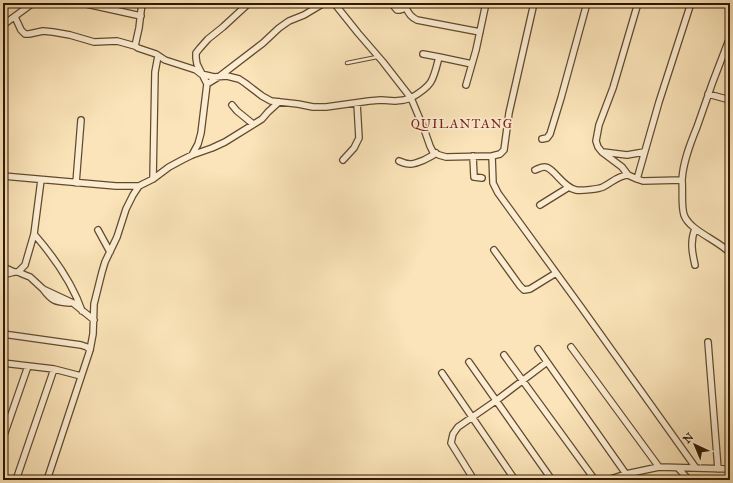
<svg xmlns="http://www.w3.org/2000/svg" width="733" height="483" font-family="'IM FELL Great Primer',serif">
  <rect width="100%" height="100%" fill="#fbe4b9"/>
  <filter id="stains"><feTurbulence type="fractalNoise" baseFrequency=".005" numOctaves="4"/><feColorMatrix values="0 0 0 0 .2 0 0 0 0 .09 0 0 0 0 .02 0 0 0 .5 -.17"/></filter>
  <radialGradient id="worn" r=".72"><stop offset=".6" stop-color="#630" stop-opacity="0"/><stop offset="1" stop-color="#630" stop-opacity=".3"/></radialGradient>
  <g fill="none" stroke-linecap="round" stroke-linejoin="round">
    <g stroke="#614a2e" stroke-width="4.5">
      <path id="lane" d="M347 63 377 57"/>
    </g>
    <g stroke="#614a2e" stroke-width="8">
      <path id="street" d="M82 3 141 16
        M142 3 139 28 135 46 138 48 156 54 165 60 196 70 201 74 214 77 227 76 239 79 245 83 262 96 271 101 298 104 313 107H326L369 101 381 100 395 101 404 100 411 98 424 129 430 146 433 152 439 155 446 157 492 156 500 154 504 150 509 113 534 3
        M334 3 358 33 383 62 411 98C433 85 433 81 439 57L472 64 476 50 486 3
        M391 3 397 10H400L406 8
        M407 3 406 8C409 14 411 17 417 20L480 32
        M638 3 613 88 599 125 596 141 598 147 602 152 622 167 628 175 637 179 643 181 682 180C683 191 681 205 684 215 690 231 718 240 730 253
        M724 3 730 5
        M15 17 21 30 25 34H29L43 31 53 32 70 35 94 42 117 41 135 46
        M3 25 33 3
        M423 54 439 57
        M207 84 220 76 263 43 279 28 289 21 304 15 324 3
        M466 85 472 64
        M708 94 730 100
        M232 105 237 111 253 124
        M542 139 547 138 550 134 561 98 587 3
        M603 152 627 155 644 152
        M192 155 198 144 201 133 207 84 197 64 196 58V53L200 48 208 39 223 27 249 3
        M473 156 474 177 482 178
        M492 156 493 183 498 193 581 307 696 468
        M343 160 354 148 359 138 357 103
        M399 161C410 166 414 164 424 160 428 158 432 156 436 153
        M535 170C538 169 541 167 544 167 553 166 562 187 576 190 581 191 599 189 603 187 613 182 617 176 628 175
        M3 176 116 186H139L153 179 169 167 182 160 192 155 212 148 225 142 262 119 268 112 279 102
        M153 179 155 72 158 56
        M637 179 659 102 691 3
        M682 180C683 162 690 144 697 127 707 97 718 67 730 37
        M76 183 81 120
        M540 205 569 187
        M695 229C690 241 692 252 695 265
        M98 230 110 252
        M34 234C54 257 72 282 82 311
        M494 250 520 286 524 290 530 289 556 273
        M3 267 14 272
        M18 272 25 265 34 234 41 180
        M3 275 14 272H18L25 275 30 277 43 289 73 303 94 320
        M43 289C52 301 55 302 70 303
        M3 334 81 345 87 347 90 350
        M708 342 718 469
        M571 347 659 467
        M538 349 626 474 632 480
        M504 355 595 480
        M469 362 552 480
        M3 363 54 369 81 376
        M442 373 515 480
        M3 438 28 366
        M678 468 689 480
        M16 480 54 369
        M47 480 90 350 93 334 94 304 102 272 105 262 117 237 126 209 133 195 139 186
        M474 480 451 443 453 434 458 427 497 400 547 362
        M607 480 626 474 659 467 730 469"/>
    </g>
    <use href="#lane" stroke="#fcedd2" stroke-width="2.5"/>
    <use href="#street" stroke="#fcedd2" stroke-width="5.5"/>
  </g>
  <g text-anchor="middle" stroke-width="3.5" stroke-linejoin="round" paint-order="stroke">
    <g font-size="13" letter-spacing="1" fill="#7a1f14" stroke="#fcedd2">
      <text x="462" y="128">QUILANTANG</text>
    </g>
  </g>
  <rect width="733" height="483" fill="none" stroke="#fbe4b9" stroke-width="16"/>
  <rect x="4" y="4" width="725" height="475" fill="none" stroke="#2e1700" stroke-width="2"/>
  <rect x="8" y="8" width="717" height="467" fill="none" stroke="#2e1700"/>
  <g transform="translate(695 445) rotate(316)" stroke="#fcedd2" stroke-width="3" paint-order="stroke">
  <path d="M0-3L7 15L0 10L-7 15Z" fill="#2e1700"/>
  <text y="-6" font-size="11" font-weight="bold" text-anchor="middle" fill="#2e1700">N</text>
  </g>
  <rect width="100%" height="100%" filter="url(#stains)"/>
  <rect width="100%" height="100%" fill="url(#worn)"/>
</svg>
